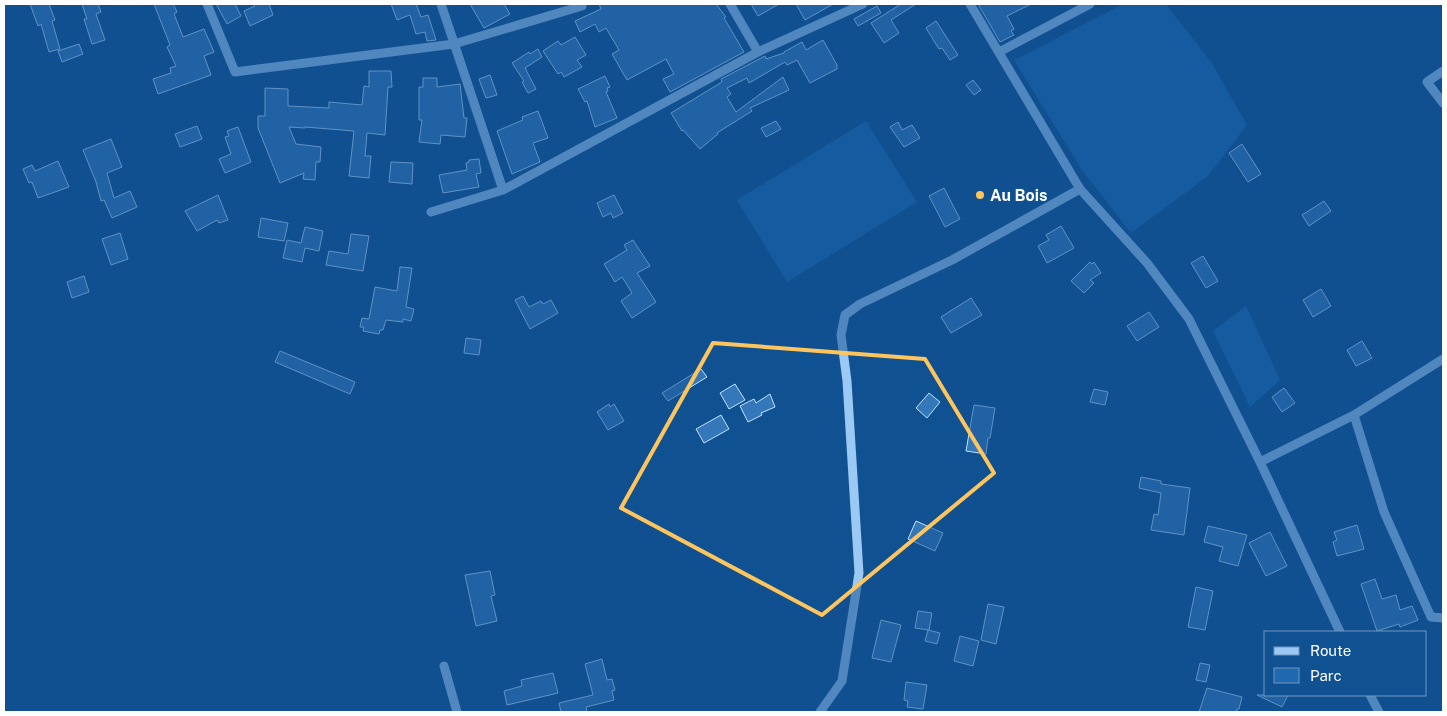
<svg xmlns="http://www.w3.org/2000/svg" width="1447" height="716" font-family="'Public Sans',sans-serif">
  <rect width="100%" height="100%" fill="#105191"/>
  <path fill="#1e69af" d="M1124 4H1166L1211 62 1247 125 1208 176 1131 233 1082 170 1014 60Z
    M866 121 917 202 787 282 737 200Z
    M1246 306 1280 380 1250 407 1213 331Z"/>
  <path fill="#3478b9" stroke="#c2e1fe" d="M30 4H49L55 20 52 21 60 49 49 52 41 24 38 26Z
    M82 4H98L101 12 96 14 105 40 92 44 84 19H87Z
    M154 4H173L177 12 174 14 183 37 204 29 214 52 204 56 211 75 158 94 153 79 171 73 170 68 176 66 167 47 170 45Z
    M216 4H235L241 16 227 24Z
    M253 4H269L273 15 250 26 244 11 255 6Z
    M391 4H416L421 17 428 15 436 40 427 41 425 32 416 34 410 15 397 20Z
    M470 4H504L510 14 484 28Z
    M599 4H716L726 17 724 18 744 52 670 92 663 79 674 74 666 59 627 80 612 54 619 50 606 28 599 32 595 24 580 32 575 21 601 9Z
    M751 4H779L758 16Z
    M796 4H833L805 20Z
    M901 4H916L891 20 899 33 884 43 871 23Z
    M978 4H1031L1007 16 1014 29 1011 31 1014 35 1000 42Z
    M877 6 881 13 858 26 854 19Z
    M936 21 958 55 950 60 942 48 939 49 926 28Z
    M575 37 586 55 577 60 582 67 564 77 561 72 558 74 543 51 558 41 561 45Z
    M823 40 837 65V69L810 83 797 60 787 65 785 62 749 83 747 78 727 88 731 94 727 97 736 112 783 77 789 90 750 108 752 111 717 133 718 134 700 149 683 130 682 131 671 113 722 82 721 79 765 56 766 59 784 53V52L802 42 806 50Z
    M79 44 83 54 62 62 58 51Z
    M538 49 542 57 525 68 536 89 528 93 522 82 524 81 512 63 529 52 530 54Z
    M369 71H391L392 87H388L385 135 367 133 365 156H371L369 178 349 176 354 131 305 127V128L289 127 296 144 321 147 320 162H316L315 180 303 179 304 173 280 183 258 128V116H265V88L288 89V106L329 108V102L362 105 364 86 369 87Z
    M490 75 497 95 486 98 479 79Z
    M605 76 610 87 607 88 608 91 606 92 617 118 595 127 587 101 585 102 578 89Z
    M423 78H437V87L460 84 464 118H467L465 137 441 135 440 144 419 142 422 120H419V87H423Z
    M973 80 981 90 974 95 966 85Z
    M538 111 548 138 533 143 540 162 512 174 497 131 523 120 522 117Z
    M776 121 781 129 766 137 761 128Z
    M898 122 902 130 912 125 920 138 904 147 890 127Z
    M197 126 202 139 180 147 175 134Z
    M238 127 251 162 225 173 219 159 231 154 225 137 229 136 227 131Z
    M111 139 122 167 107 173 114 198 130 191 137 207 112 218 104 200 101 201 96 182 83 150Z
    M1242 144 1261 174 1248 182 1229 153Z
    M479 159 481 173 476 174 479 187 443 193 439 175 467 170 466 163 469 162V160Z
    M58 161 69 187 38 198 32 182 29 183 23 169 32 165 35 171Z
    M391 162 413 163 412 184 389 182Z
    M944 188 960 219 945 227 929 196Z
    M218 195 228 220 219 223 217 220 197 231 185 211Z
    M614 195 623 213 613 218 611 213 603 217 597 203Z
    M1324 201 1331 211 1309 226 1302 215Z
    M261 218 288 223 284 241 258 237Z
    M1061 226 1074 248 1047 263 1038 246 1049 240 1046 235Z
    M305 227 323 231 319 251 305 248 302 262 283 258 287 240 301 243Z
    M120 233 128 259 111 265 102 239Z
    M351 234 369 236 363 271 326 265 329 251 348 254Z
    M633 240 650 266 637 273 656 302 632 318 621 301 632 293 622 277 615 282 604 264 627 250 624 245Z
    M1203 256 1218 281 1206 288 1191 263Z
    M1090 262 1092 264 1094 262 1101 273 1090 280 1094 283 1084 293 1071 281Z
    M400 267 412 268 406 307 414 309 411 321 403 319V322L386 320 383 330H380L379 334 363 331 364 327H360L362 318 369 319 375 287 397 291Z
    M84 276 89 292 72 298 67 282Z
    M1321 289 1331 306 1313 317 1303 300Z
    M523 296 529 307 541 301 543 304 551 300 558 313 530 329 515 300Z
    M971 298 982 315 951 333 941 317Z
    M1149 312 1159 327 1137 341 1127 326Z
    M466 338 481 340 479 355 464 353Z
    M1362 341 1372 358 1356 366 1347 350Z
    M280 351 355 382 350 394 275 362Z
    M701 369 707 377 668 401 662 393Z
    M735 384 745 400 729 409 720 393Z
    M1284 388 1295 403 1282 412 1272 397Z
    M1094 389 1108 392 1105 405 1090 402Z
    M929 393 940 402 927 418 916 408Z
    M770 394 775 407 761 413 762 415 748 422 740 406 754 399 756 403Z
    M609 404 610 407 614 404 624 421 608 430 597 412Z
    M974 405 995 408 990 438H988L986 454 966 451Z
    M721 415 729 429 704 443 696 429Z
    M1141 477 1161 481V484L1190 488 1184 535 1151 530 1154 514 1158 515 1161 493 1139 488Z
    M916 521 943 533 935 551 908 539Z
    M1357 525 1364 549 1337 556 1333 542 1337 540 1334 532Z
    M1208 526 1247 535 1238 566 1219 561 1223 547 1204 542Z
    M1270 532 1287 566 1266 576 1249 543Z
    M490 571 495 595 491 596 497 621 476 626 465 575Z
    M1375 579 1382 599 1396 595 1400 610 1412 606 1418 620 1400 627 1399 624 1377 631 1361 584Z
    M1196 587 1213 591 1205 630 1188 627Z
    M988 604 1004 607 996 644 981 640Z
    M918 611 932 613 929 630 915 628Z
    M881 620 901 625 891 662 872 658Z
    M928 630 940 633 937 644 925 641Z
    M960 636 979 641 973 666 954 661Z
    M602 659 607 680 612 679 615 690 612 691 614 700 586 707 587 712H561L559 703 593 695 585 664Z
    M1200 663 1210 665 1206 682 1196 680Z
    M553 673 558 693 507 705 504 691 522 686 521 680Z
    M906 682 927 685 923 709 907 707 908 701 904 700Z
    M1207 688 1242 697 1239 709H1237L1236 712H1199Z
    M1257 695H1288L1282 707Z"/>
  <g fill="none" stroke-linecap="round" stroke-linejoin="round">
    <path stroke="#9bc9f3" stroke-width="9" d="M207 4 235 72 454 44 582 6
      M441 4 503 190
      M730 4 758 52 863 4
      M970 4 1080 189 1147 263 1189 319 1260 462 1340 632
      M999 52 1090 4
      M1443 71 1427 82 1443 103
      M431 212 503 190 758 52
      M1354 415 1384 512 1431 617 1443 618
      M1260 462 1354 415 1443 359
      M444 666 457 712
      M1370 695 1379 712
      M820 712 842 681 859 573 847 381 841 335 845 315 860 304 952 260 1080 189"/>
  </g>
  <path d="M0 0H1447V716H0ZM713 343 925 359 994 473 822 615 621 508Z" fill="#105191" fill-opacity=".55" fill-rule="evenodd"/>
  <path fill="none" stroke="#ffc55d" stroke-width="4" stroke-linejoin="round" d="M713 343 925 359 994 473 822 615 621 508Z"/>
  <circle fill="#ffc55d" stroke="#105191" stroke-width="2" cx="980" cy="195" r="5"/>
  <g text-anchor="middle" stroke-width="4" stroke-linejoin="round" paint-order="stroke">
    <g font-size="16" font-weight="bold" fill="#fff" stroke="#105191" text-anchor="start">
      <text x="990" y="201">Au Bois</text>
    </g>
  </g>
  <rect width="1447" height="716" fill="none" stroke="#ffffff" stroke-width="10"/>
  <rect x="1264" y="631" width="162" height="65" fill="#105191" stroke="#7097bd"/>
  <rect x="1274" y="647" width="25" height="8" fill="#9bc9f3" stroke="#7097bd"/>
  <text x="1310" y="656" font-size="15" fill="#ffffff">Route</text>
  <rect x="1274" y="668" width="25" height="15" fill="#1e69af" stroke="#7097bd"/>
  <text x="1310" y="681" font-size="15" fill="#ffffff">Parc</text>
</svg>
